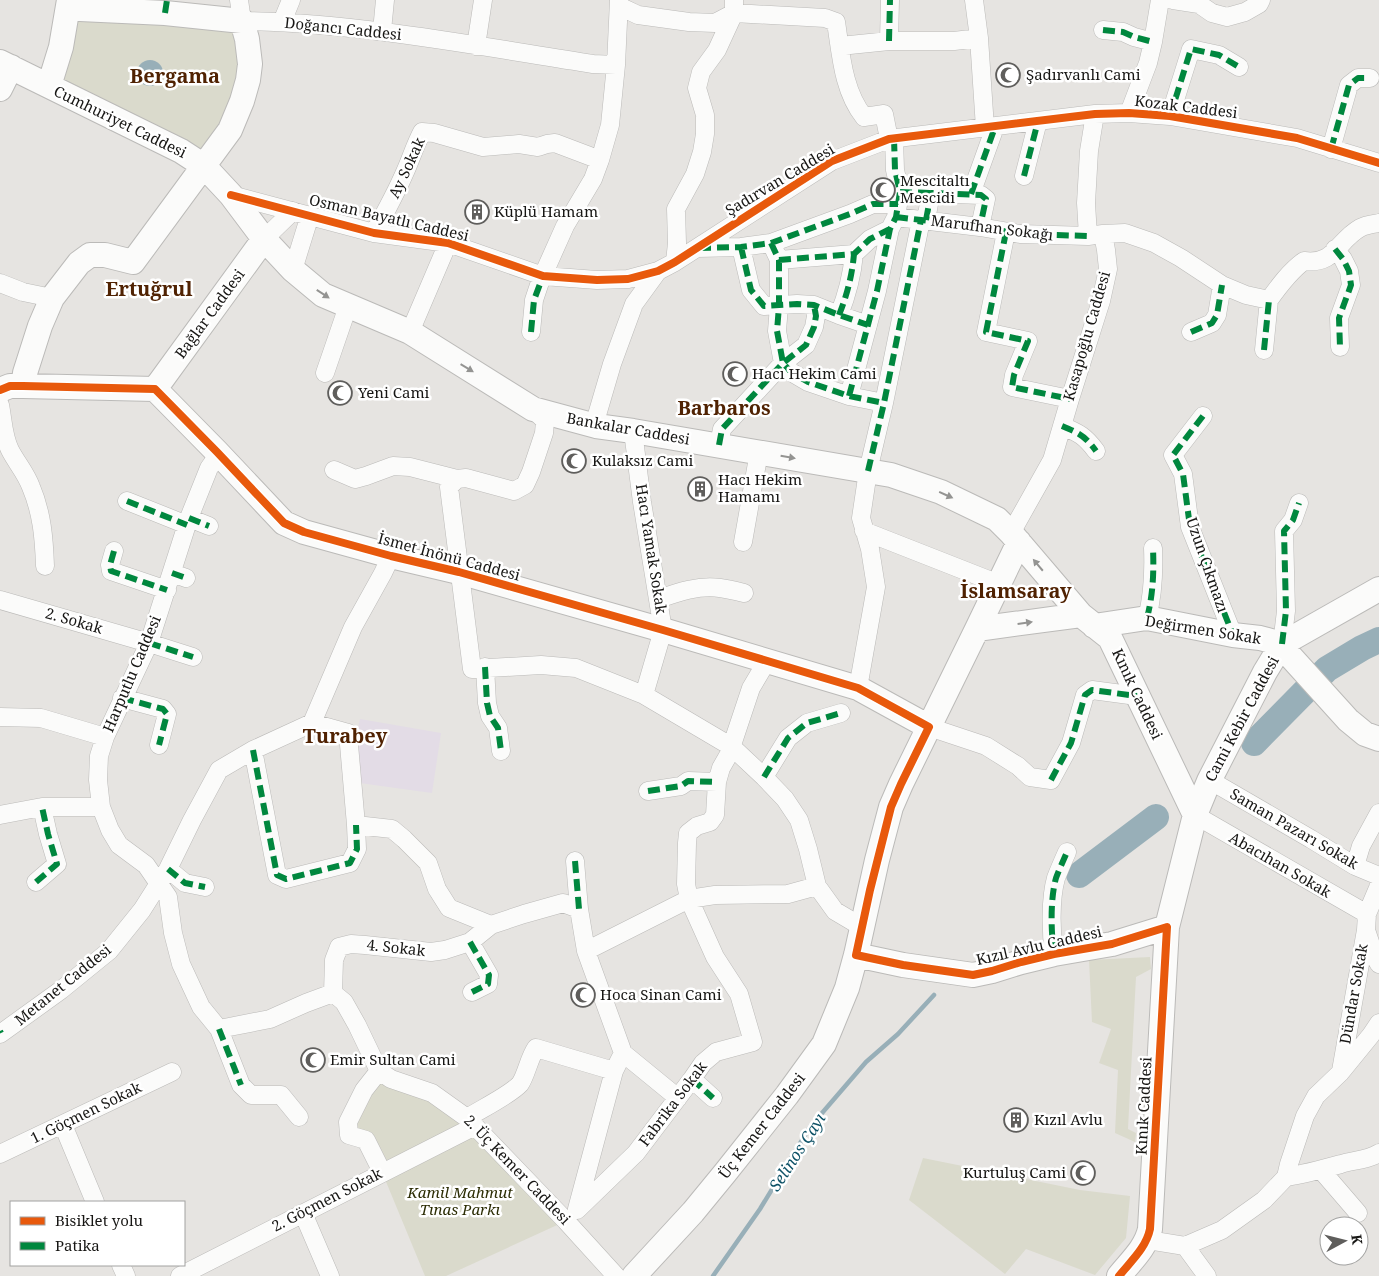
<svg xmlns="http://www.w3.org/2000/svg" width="1379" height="1276" font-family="'Noto Serif',serif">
  <rect width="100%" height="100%" fill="#e6e4e1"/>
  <path fill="#e3dce6" d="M360 719 441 733 432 793 352 782 357 733Z"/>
  <path fill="#dadacc" d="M68 6 242 21 250 64 204 166 49 86Z
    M1150 957 1151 969 1136 977 1128 1129 1136 1133 1135 1142 1115 1133 1118 1070 1099 1063 1111 1029 1092 1022 1089 960Z
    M379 1071 432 1093 566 1221 446 1276H425L382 1172 349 1135Z
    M923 1158 1080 1190 1130 1196 1126 1238 1095 1275 1026 1249 1005 1274 909 1200Z"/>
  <path fill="#98afb8" d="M137 73a13 13 0 1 1 26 0a13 13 0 1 1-26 0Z"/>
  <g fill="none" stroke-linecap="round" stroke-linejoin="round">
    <path stroke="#98afb8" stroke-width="4.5" d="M713 1276 760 1209 810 1127 866 1062 898 1034 934 995"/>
    <path stroke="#98afb8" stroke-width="26" d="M1254 743 1327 669 1362 648 1379 640
      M1079 875 1156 817"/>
    <g stroke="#bbbab8" stroke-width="19">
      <path id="street" d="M239 0 242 21C360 23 477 46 593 64L616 65
        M974 0 979 38 985 128
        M1173 0 1199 4 1212 13 1227 17 1245 12 1259 4 1261 0
        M619 6 638 15 689 22 715 23 734 13
        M734 13 825 18 836 22C841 54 843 91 864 117L884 114 889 139
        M282 22 291 0
        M1103 30 1123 32 1134 37 1153 42
        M382 31 385 0
        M889 41 890 0
        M476 46 483 0
        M840 46 889 41H954L979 38
        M1129 113 1148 63 1153 42 1160 0
        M1170 116 1191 49 1219 55 1239 67
        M1331 149 1349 85 1358 78H1370
        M1024 176 1038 121
        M900 192 931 193
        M971 194 995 127
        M231 195 374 233 448 243 543 276 597 280 628 279 658 271 675 262 832 161 889 139 1095 114 1129 113 1170 116 1297 138 1379 163
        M896 217 980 227 1020 234 1088 236
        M926 220 931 193 981 195 986 199 980 227
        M1006 232 986 332 1028 341 1014 375 1012 387 1070 399
        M374 233C385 213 396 193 405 172 411 159 415 145 422 132L434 133 483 147 519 144 538 147 547 144 555 143 600 160
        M1103 234 1125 233 1154 243 1181 258 1222 285 1246 295 1269 300C1279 286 1290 271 1304 261 1335 265 1337 241 1360 228 1365 225 1373 224 1379 223
        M264 239 293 211
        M771 243 779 260V306L777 331 783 363 791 372 808 382 849 396 884 403
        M741 247 751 290 764 306 797 304 814 305 839 315 868 325
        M697 248 741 247 771 243 850 214 873 204H898
        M1335 249 1343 259 1349 271 1351 285 1339 318 1340 347
        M779 260 854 254 870 239 890 229
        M675 262 677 243 676 209 695 174 702 152 705 134V115L697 88 701 72 717 50 734 13V0
        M293 270 310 215
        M0 283 23 292 52 298
        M839 315C847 295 852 276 854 254
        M410 332 448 243
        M531 332 534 300 540 282 565 226 593 179 600 160 610 125 616 65 619 0
        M1191 332 1212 323 1217 315 1222 285
        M1264 350 1269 300
        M325 373 348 306
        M849 396 877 291 890 229 896 217 900 192 895 170 894 138
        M0 405C3 420 3 436 10 450 16 462 26 473 31 487 42 513 44 538 45 566
        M533 409 545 421 544 433 531 472 525 485 514 491 466 478 457 479 449 487 472 669 541 665 576 668 644 695 732 747 764 777 785 799 799 820 808 849 817 886 835 911 862 927
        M1203 416 1173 455 1183 474 1190 527 1233 635
        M596 426 597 415 612 364 634 304 658 271
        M1062 426C1079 433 1085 436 1096 451
        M633 431 642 502 663 630 644 695
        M719 445 722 429 783 363 806 345 814 327 816 316 814 305
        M217 452 214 461 209 468 189 518 149 643 105 737 99 756 98 780 101 807 110 830 119 845 146 865 168 897 173 933 181 964 201 1007 219 1029 270 1019 306 1003 333 993
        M334 470 355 479 366 476 393 466 410 467 457 479
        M127 501 187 525
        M189 518 209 526
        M864 531 999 584
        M1011 533 1052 460 1070 399 1101 301 1108 269 1106 250 1103 234 1088 236 1086 203 1089 151 1095 114
        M743 542 759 452
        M114 551 110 565 111 571 167 590
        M172 573 186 578
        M659 599C678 592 699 585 720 588 728 589 736 591 744 593
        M0 600 149 643 193 657
        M1147 618C1153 595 1154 572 1153 548
        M1282 644 1286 611 1284 531 1293 520 1299 503
        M485 667 487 703 490 716 498 728 501 751
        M858 688 876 587 870 549 861 518 868 471 884 403 921 220
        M122 698 163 709 167 714 159 745
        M0 717 41 718 105 737
        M312 723 348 733 356 825 392 829 404 839 428 863 437 889 449 908 491 925
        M929 727 986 746 1018 766 1030 777 1051 780 1071 743 1085 695 1092 690 1137 696
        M253 750 277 875 286 879 350 863 357 849 356 825
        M764 777 788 738 807 723 841 713
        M1209 781 1218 785 1311 839 1355 866 1379 876
        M648 791 681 786 688 781 717 782
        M0 815 42 807H101
        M1195 815 1367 914
        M575 861 579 909 586 951 623 1053 614 1071 577 1209
        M1355 866 1361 846 1379 813
        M168 869 185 883 205 887
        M36 882 57 864 48 834 42 807
        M1367 933 1375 957 1379 964
        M470 942 489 975 488 984 472 992
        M586 951 689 899 715 895 788 894 817 886
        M1054 954C1051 933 1050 899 1056 878 1059 870 1063 861 1067 852
        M333 993 344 1002 357 1025 379 1071 391 1079 432 1093 467 1118 566 1221 616 1276
        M333 993 334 960 339 947 351 944 365 945 431 952 445 950 470 942 491 925 524 914 563 903 579 909
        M219 1029 241 1085 251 1095H281L299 1117
        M0 1034 61 990 109 951 142 910 168 869 192 820 219 770 253 750 312 723 353 627 383 573 391 556
        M623 1053 678 1098
        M379 1071 364 1090 348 1122 349 1135 366 1140 382 1172
        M1341 1071 1366 930 1367 914 1378 888 1379 884
        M692 1079 713 1098
        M467 1118C481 1109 510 1095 520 1084 526 1076 529 1058 536 1048L614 1071
        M63 1125 95 1202
        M0 1154 172 1072
        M1321 1170 1358 1213
        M1286 1177C1305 1174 1323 1169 1341 1164 1354 1160 1368 1160 1379 1153
        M577 1210 636 1153 692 1079 703 1063 716 1052 753 1042 739 994 715 957 689 899 686 884 687 843 688 833 697 826 710 822 715 815 717 782 721 768 729 754 751 688 767 661
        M303 1213 330 1276
        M1148 1240 1185 1246 1207 1276
        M1185 1246 1222 1230 1264 1200 1286 1177 1289 1164 1305 1116 1316 1096 1340 1073 1371 1035 1379 1023
        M121 1265 126 1276
        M180 1276 475 1126"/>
    </g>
    <g stroke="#bbbab8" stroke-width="26">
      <path id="secondary" d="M0 62 181 151 204 166 231 195 264 239 293 270 323 295 410 332 533 409 596 426 633 431 891 475 941 492 997 519 1011 533 1081 615 1110 638 1195 815
        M49 86 61 47 69 0
        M0 89 11 67
        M23 386 25 373 40 326 52 298 79 263 90 255H105L133 262 230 130 242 101 248 80 250 64 247 39 242 21 165 13 80 9 68 6
        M155 389 264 239
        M0 390 10 386H23L155 389 217 452 284 523 304 532 391 556 459 572 663 630 858 688 929 727
        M1094 626 1147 618 1233 635 1260 638 1282 644 1291 657 1348 720 1365 734 1379 739
        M977 629 1081 615
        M856 955 903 965 973 975 992 971 1021 962 1054 954 1112 944 1167 927
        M634 1276 693 1212 725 1173 787 1095 824 1044 847 988 856 955 877 860 891 807 901 784 977 629 1019 542
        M1119 1276C1131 1261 1146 1248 1150 1229L1167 927 1195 815 1209 781 1265 672 1282 644 1379 589"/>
    </g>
    <use href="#street" stroke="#fbfbfa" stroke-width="18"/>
    <use href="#secondary" stroke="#fbfbfa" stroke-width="24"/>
    <path stroke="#00873e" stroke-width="6" stroke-dasharray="12 6" stroke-linecap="butt" d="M165 13 167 0
      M1103 30 1123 32 1134 37 1153 42
      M889 41 890 0
      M1170 116 1191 49 1219 55 1239 67
      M1331 149 1349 85 1358 78H1370
      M1024 176 1038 121
      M900 192 931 193
      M971 194 995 127
      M896 217 980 227 1020 234 1088 236
      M926 220 931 193 981 195 986 199 980 227
      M1006 232 986 332 1028 341 1014 375 1012 387 1070 399
      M771 243 779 260V306L777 331 783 363 791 372 808 382 849 396 884 403
      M741 247 751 290 764 306 797 304 814 305 839 315 868 325
      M699 248 741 247 771 243 850 214 873 204H898
      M1335 249 1343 259 1349 271 1351 285 1339 318 1340 347
      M779 260 854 254 870 239 890 229
      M839 315C847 295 852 276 854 254
      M531 332 534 300 543 276
      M1191 332 1212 323 1217 315 1222 285
      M1264 350 1269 300
      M849 396 877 291 890 229 896 217 900 192 895 170 894 138
      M1203 416 1173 455 1183 474 1190 527 1233 635
      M1062 426C1079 433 1085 436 1096 451
      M719 445 722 429 783 363 806 345 814 327 816 316 814 305
      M868 471 884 403 921 220
      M127 501 187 525
      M189 518 209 526
      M114 551 110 565 111 571 167 590
      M172 573 186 578
      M1147 618C1153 595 1154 572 1153 548
      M149 643 193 657
      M1282 644 1286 611 1284 531 1293 520 1299 503
      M485 667 487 703 490 716 498 728 501 751
      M122 698 163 709 167 714 159 745
      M253 750 277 875 286 879 350 863 357 849 356 825
      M764 777 788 738 807 723 841 713
      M1051 780 1071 743 1085 695 1092 690 1137 696
      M648 791 681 786 688 781 717 782
      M575 861 579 909
      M168 869 185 883 205 887
      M36 882 57 864 48 834 42 807
      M470 942 489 975 488 984 472 992
      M1054 954C1051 933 1050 899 1056 878 1059 870 1063 861 1067 852
      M219 1029 241 1085
      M0 1031 1 1033
      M692 1079 713 1098"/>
    <g stroke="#fff" stroke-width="11">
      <path id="cycleway" d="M231 195 374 233 448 243 543 276 597 280 628 279 658 271 675 262 832 161 889 139 1095 114 1129 113 1170 116 1297 138 1379 163
        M0 390 10 386H23L155 389 217 452 284 523 304 532 391 556 459 572 663 630 858 688 929 727 901 784 891 807 870 890 856 955 903 965 973 975 992 971 1021 962 1054 954 1112 944 1167 927 1150 1229C1146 1248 1131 1261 1119 1276"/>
    </g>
    <use href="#cycleway" stroke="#e8590c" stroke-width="8"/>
  </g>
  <defs><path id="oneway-solid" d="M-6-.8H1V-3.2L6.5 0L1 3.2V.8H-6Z" transform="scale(1.25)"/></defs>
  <g fill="#949492">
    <use href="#oneway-solid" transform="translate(323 294) rotate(33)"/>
    <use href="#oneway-solid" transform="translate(467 368) rotate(31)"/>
    <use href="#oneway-solid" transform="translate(788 457) rotate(10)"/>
    <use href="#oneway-solid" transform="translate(946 495) rotate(24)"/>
    <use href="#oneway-solid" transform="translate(1038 565) rotate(-130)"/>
    <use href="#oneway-solid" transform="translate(1025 623) rotate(-8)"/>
  </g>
  <defs>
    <g id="mosque-ring" transform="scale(1.25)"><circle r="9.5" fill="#fff" stroke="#5f5e5c" stroke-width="1.5"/><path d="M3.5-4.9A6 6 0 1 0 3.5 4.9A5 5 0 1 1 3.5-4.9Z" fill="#5f5e5c"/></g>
    <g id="building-ring" transform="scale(1.25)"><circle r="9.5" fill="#fff" stroke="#5f5e5c" stroke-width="1.5"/><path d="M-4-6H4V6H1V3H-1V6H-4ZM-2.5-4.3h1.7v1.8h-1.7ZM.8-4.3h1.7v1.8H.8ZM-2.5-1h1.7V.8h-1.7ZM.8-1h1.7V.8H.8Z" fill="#5f5e5c"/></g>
  </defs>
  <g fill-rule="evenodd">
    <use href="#mosque-ring" x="1008" y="75"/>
    <use href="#mosque-ring" x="883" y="190"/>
    <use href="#building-ring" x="477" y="212"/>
    <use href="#mosque-ring" x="735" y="374"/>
    <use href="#mosque-ring" x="340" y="393"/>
    <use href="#mosque-ring" x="574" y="461"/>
    <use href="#building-ring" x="700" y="489"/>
    <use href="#mosque-ring" x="583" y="995"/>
    <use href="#mosque-ring" x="313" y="1060"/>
    <use href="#building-ring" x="1016" y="1120"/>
    <use href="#mosque-ring" x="1083" y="1173"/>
  </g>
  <g text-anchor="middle" stroke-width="5" stroke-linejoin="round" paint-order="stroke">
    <g font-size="15" fill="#171614" stroke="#fff">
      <text transform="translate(343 29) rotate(6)" y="5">Doğancı Caddesi</text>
      <text transform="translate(1186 107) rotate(7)" y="5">Kozak Caddesi</text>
      <text transform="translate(120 122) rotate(26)" y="5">Cumhuriyet Caddesi</text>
      <text transform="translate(407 168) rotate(-65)" y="5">Ay Sokak</text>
      <text transform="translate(780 180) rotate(-31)" y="5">Şadırvan Caddesi</text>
      <text transform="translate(389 218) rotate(13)" y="5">Osman Bayatlı Caddesi</text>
      <text transform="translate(992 228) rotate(7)" y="5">Marufhan Sokağı</text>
      <text transform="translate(210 314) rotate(-54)" y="5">Bağlar Caddesi</text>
      <text transform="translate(1087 336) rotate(-74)" y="5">Kasapoğlu Caddesi</text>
      <text transform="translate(628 429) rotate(10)" y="5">Bankalar Caddesi</text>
      <text transform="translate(651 549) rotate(81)" y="5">Hacı Yamak Sokak</text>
      <text transform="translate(449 557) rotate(15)" y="5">İsmet İnönü Caddesi</text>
      <text transform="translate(1207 565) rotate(71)" y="5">Uzun Çıkmazı</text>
      <text transform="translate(74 621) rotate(16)" y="5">2. Sokak</text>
      <text transform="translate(1203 630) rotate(9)" y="5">Değirmen Sokak</text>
      <text transform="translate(132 674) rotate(-67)" y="5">Harputlu Caddesi</text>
      <text transform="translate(1137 694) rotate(65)" y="5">Kınık Caddesi</text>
      <text transform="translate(1242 719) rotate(-62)" y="5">Cami Kebir Caddesi</text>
      <text transform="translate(1294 829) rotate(30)" y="5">Saman Pazarı Sokak</text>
      <text transform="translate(1280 865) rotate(30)" y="5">Abacıhan Sokak</text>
      <text transform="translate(1039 946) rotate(-13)" y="5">Kızıl Avlu Caddesi</text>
      <text transform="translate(396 948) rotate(6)" y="5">4. Sokak</text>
      <text transform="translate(63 985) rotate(-39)" y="5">Metanet Caddesi</text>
      <text transform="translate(1354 994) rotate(-80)" y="5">Dündar Sokak</text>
      <text transform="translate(673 1104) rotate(-53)" y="5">Fabrika Sokak</text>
      <text transform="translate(1144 1106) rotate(-87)" y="5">Kınık Caddesi</text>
      <text transform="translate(86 1113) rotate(-26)" y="5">1. Göçmen Sokak</text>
      <text transform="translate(762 1126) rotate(-52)" y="5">Üç Kemer Caddesi</text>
      <text transform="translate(517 1170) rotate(46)" y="5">2. Üç Kemer Caddesi</text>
      <text transform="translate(327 1200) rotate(-27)" y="5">2. Göçmen Sokak</text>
    </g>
    <g font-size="15" fill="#171614" stroke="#fff" text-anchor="start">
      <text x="1026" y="80">Şadırvanlı Cami</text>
      <text x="900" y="186">Mescitaltı<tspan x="900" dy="17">Mescidi</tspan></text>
      <text x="494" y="217">Küplü Hamam</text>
      <text x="752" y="379">Hacı Hekim Cami</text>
      <text x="358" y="398">Yeni Cami</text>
      <text x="592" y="466">Kulaksız Cami</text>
      <text x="718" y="485">Hacı Hekim<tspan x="718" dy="17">Hamamı</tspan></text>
      <text x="600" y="1000">Hoca Sinan Cami</text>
      <text x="330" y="1065">Emir Sultan Cami</text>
      <text x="1034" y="1125">Kızıl Avlu</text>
      <text x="1066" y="1178" text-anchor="end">Kurtuluş Cami</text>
    </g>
    <g font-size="15" font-style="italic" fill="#2c2d04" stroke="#fff">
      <text x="460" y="1198">Kamil Mahmut<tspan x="460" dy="17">Tınas Parkı</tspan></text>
    </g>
    <g font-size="16" font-style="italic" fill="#0e5267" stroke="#fff">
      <text transform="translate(797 1152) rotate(-57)" y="6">Selinos Çayı</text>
    </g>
    <g font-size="20" font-weight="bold" fill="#502202" stroke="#fff">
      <text x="175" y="83">Bergama</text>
      <text x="149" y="296">Ertuğrul</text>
      <text x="724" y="415">Barbaros</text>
      <text x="1016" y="598">İslamsaray</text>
      <text x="345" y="743">Turabey</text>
    </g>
  </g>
  <rect x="10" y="1201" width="175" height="65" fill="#ffffff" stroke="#a2a2a1"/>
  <rect x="20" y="1217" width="25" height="8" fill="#e8590c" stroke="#a2a2a1"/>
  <text x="55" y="1226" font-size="15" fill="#171614">Bisiklet yolu</text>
  <rect x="20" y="1242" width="25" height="8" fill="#00873e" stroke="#a2a2a1"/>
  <text x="55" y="1251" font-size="15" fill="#171614">Patika</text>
  <g transform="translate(1344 1241) rotate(83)"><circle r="24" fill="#ffffff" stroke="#a2a2a1"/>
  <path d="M0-4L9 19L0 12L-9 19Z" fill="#5f5e5c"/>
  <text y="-8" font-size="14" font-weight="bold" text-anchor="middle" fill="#171614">K</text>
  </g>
</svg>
